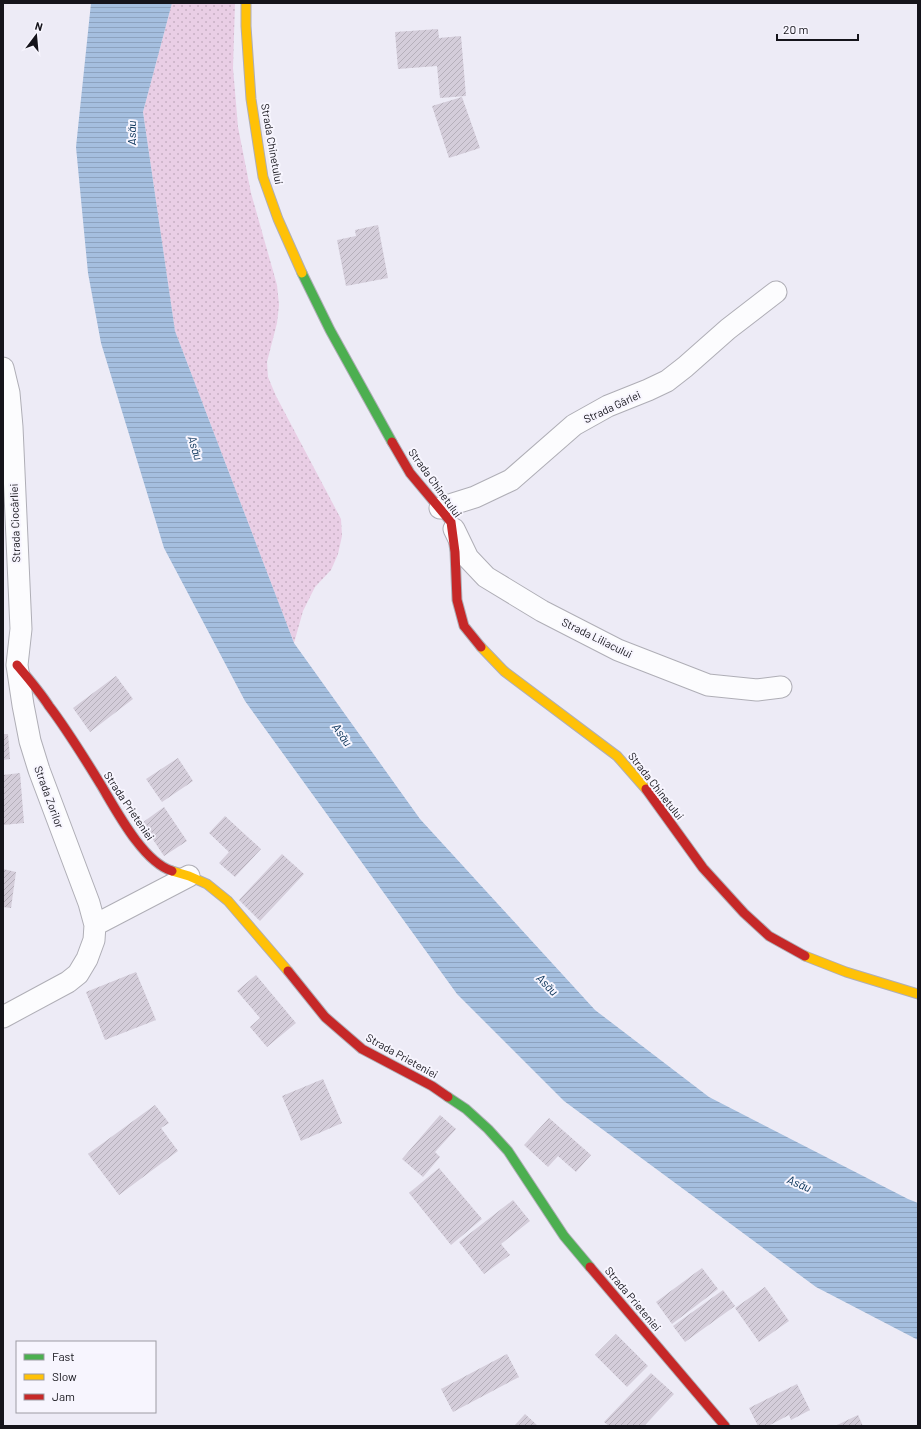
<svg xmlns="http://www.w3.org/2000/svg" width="921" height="1429" font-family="Barlow,sans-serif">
  <defs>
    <pattern id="grass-dots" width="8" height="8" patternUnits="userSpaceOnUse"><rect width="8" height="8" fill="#e9cee5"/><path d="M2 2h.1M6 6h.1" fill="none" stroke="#c7b0c4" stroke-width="1.8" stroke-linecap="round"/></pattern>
    <pattern id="water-rules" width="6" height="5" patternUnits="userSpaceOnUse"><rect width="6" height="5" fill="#a5bfdf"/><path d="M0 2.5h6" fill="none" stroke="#8da3bf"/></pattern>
    <pattern id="building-hatch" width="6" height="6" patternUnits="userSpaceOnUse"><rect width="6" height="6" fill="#d4cdda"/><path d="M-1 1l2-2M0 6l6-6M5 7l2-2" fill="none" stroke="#b5afba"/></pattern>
  </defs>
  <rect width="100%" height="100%" fill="#edebf6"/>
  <path fill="url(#grass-dots)" d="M172 3H235L233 68 238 127 251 193 277 285 279 305 277 323 267 362 268 377 276 396 341 519 342 536 338 554 331 570 315 587 303 611 294 643 175 331 143 112Z"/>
  <path fill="url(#water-rules)" d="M91 3H172L143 112 175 331 294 643 420 819 595 1010 709 1097 908 1199 918 1203V1340L816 1287 564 1101 457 994 245 701 164 548 101 343 88 273 76 147Z"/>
  <path fill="url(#building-hatch)" d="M438 29 439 38 461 36 466 96 440 98 437 66 398 69 395 32Z
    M462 97 480 148 449 158 432 106Z
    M378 225 388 278 346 286 337 240 356 236 355 230Z
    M116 676 133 699 90 732 73 708Z
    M3 734H8L10 759 3 760Z
    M178 758 193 781 162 802 146 779Z
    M20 773 24 823 3 825V775Z
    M164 807 187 841 164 856 142 823Z
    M225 816 261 849 235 877 219 863 229 852 209 833Z
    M282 854 304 874 260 921 239 900Z
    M3 869 16 872 11 908 3 907Z
    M136 972 156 1020 105 1040 86 992Z
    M256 975 296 1023 267 1047 250 1027 260 1018 237 991Z
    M323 1079 342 1123 301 1141 282 1096Z
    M155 1105 169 1123 161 1128 178 1151 119 1195 88 1154Z
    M440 1115 456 1129 435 1152 440 1157 423 1177 402 1159Z
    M549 1118 591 1155 576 1172 558 1156 548 1167 524 1145Z
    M439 1168 482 1219 451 1245 409 1193Z
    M513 1200 530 1221 501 1244 510 1255 484 1274 459 1242Z
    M702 1268 718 1289 672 1324 656 1302Z
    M765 1287 789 1321 759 1342 735 1308Z
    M723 1290 735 1306 685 1342 673 1326Z
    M616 1334 648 1366 627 1387 595 1355Z
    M507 1354 519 1377 453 1412 441 1389Z
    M651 1373 674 1394 644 1426H609L604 1422Z
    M797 1384 810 1410 791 1420 789 1415 768 1426H758L749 1408Z
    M525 1414 538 1426H514Z
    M858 1415 863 1426H835Z"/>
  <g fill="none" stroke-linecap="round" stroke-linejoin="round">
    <g stroke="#afaeb6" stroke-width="23">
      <path id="street" d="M3 368 9 393 12 427 21 629 17 665 23 705 30 741 39 770 89 903 95 925 94 940 87 959 78 974 68 982 3 1017
        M440 508 475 497 511 480 574 425 608 406 648 390 667 381 685 367 728 329 776 292
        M454 529 468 558 486 577 542 611 618 650 708 685 757 690 781 687
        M95 925 189 876"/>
    </g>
    <g stroke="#afaeb6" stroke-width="11">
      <path id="fast" d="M302 273 330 330 392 442
        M448 1097 466 1109 488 1129 508 1151 564 1236 590 1267"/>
    </g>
    <g stroke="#afaeb6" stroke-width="11">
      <path id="slow" d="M246 3V26L251 99 263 177 278 219 302 273
        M481 647 504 671 617 756 646 789
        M172 871 189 876 207 884 228 901 288 971
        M805 956 846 972 918 994"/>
    </g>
    <g stroke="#afaeb6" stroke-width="11">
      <path id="jam" d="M392 442 410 473 451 522 455 552 457 600 464 626 481 647
        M17 665C28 678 40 692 49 706 68 731 85 759 101 785 116 810 143 862 172 871
        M646 789 703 868 744 913 769 936 805 956
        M288 971 325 1017 362 1049 432 1086 448 1097
        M590 1267 725 1426"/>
    </g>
    <use href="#street" stroke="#fcfcfe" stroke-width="21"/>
    <use href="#fast" stroke="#4caf50" stroke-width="9"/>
    <use href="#slow" stroke="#ffc107" stroke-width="9"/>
    <use href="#jam" stroke="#c62828" stroke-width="9"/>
  </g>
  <g text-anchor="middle" stroke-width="4" stroke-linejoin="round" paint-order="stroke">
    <g font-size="11" fill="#15141b" stroke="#f7f5fe">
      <text transform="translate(272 144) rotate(80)" y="4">Strada Chinetului</text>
      <text transform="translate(612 407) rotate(-25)" y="4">Strada Gârlei</text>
      <text transform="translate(435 483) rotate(54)" y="4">Strada Chinetului</text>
      <text transform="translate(15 523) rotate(-92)" y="4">Strada Ciocârliei</text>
      <text transform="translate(597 638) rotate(26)" y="4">Strada Liliacului</text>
      <text transform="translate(656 786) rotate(52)" y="4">Strada Chinetului</text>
      <text transform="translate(49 797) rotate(70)" y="4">Strada Zorilor</text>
      <text transform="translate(129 806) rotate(56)" y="4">Strada Prieteniei</text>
      <text transform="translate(402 1056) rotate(29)" y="4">Strada Prieteniei</text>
      <text transform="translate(633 1299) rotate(50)" y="4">Strada Prieteniei</text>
    </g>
    <g font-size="12" font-style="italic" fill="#032e54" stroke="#f7f5fe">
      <text transform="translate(132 133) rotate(-90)" y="4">Asău</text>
      <text transform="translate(195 448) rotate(73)" y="4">Asău</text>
      <text transform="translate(342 735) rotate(55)" y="4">Asău</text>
      <text transform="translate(547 985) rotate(45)" y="4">Asău</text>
      <text transform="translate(799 1184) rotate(23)" y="4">Asău</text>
    </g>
  </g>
  <rect width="921" height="1429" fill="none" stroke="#15141b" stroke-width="8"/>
  <rect x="16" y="1341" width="140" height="72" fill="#f7f5fe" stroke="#9d9ba3"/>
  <rect x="24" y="1354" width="20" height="6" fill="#4caf50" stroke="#9d9ba3"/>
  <text x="52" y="1361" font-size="12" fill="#15141b">Fast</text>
  <rect x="24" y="1374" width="20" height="6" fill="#ffc107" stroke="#9d9ba3"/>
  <text x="52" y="1381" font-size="12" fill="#15141b">Slow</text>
  <rect x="24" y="1394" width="20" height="6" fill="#c62828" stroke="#9d9ba3"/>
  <text x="52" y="1401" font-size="12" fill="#15141b">Jam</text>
  <g transform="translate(36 36) rotate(16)" stroke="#f7f5fe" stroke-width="3" paint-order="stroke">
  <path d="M0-3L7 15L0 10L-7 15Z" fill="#15141b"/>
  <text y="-6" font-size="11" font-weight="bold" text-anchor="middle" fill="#15141b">N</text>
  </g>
  <path d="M777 34v6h81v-6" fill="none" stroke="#15141b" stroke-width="2"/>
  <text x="783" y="34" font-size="12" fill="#15141b" stroke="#f7f5fe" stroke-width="3" paint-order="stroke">20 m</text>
</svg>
